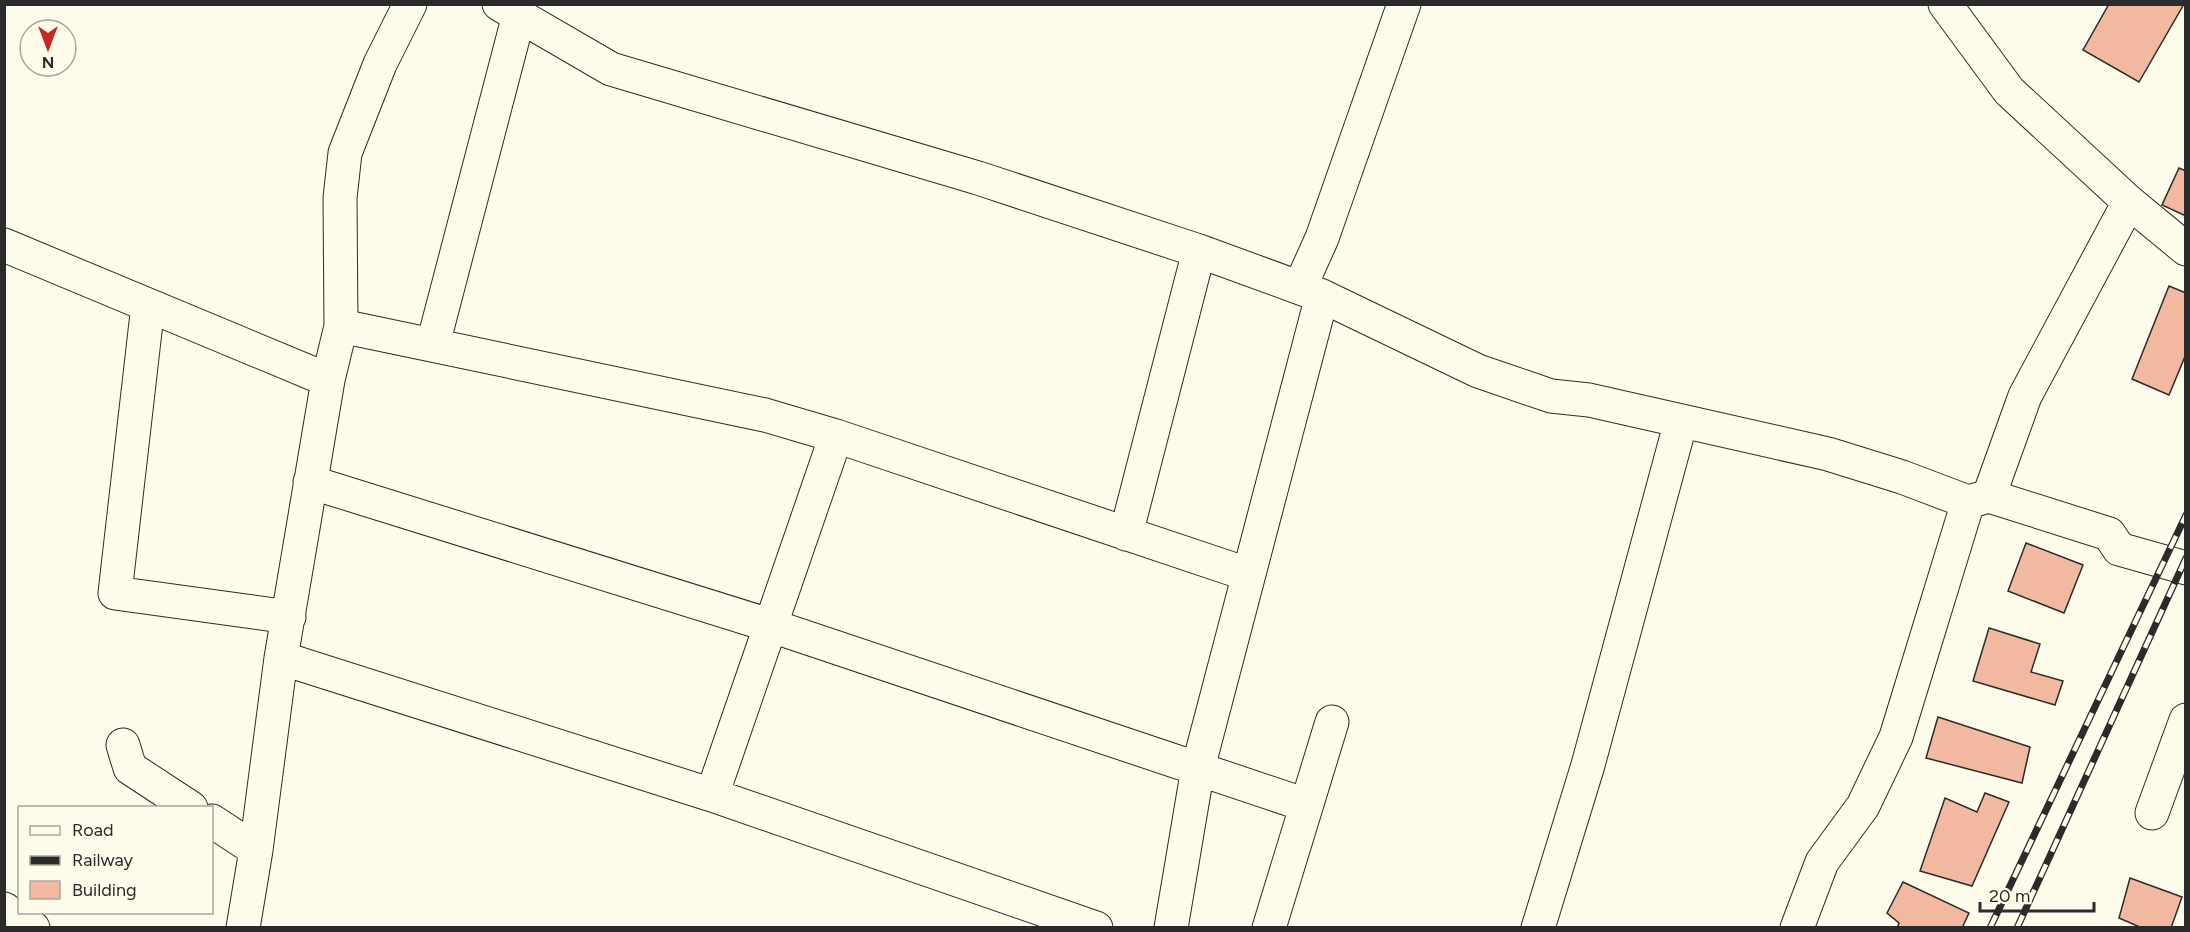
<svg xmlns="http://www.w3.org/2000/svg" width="2190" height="932" font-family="Figtree,sans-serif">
  <rect width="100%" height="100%" fill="#fdfbea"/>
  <path fill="#f2b8a0" stroke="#2b2b2b" stroke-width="1.5" d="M2109 4H2184L2139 82 2083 50Z
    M2179 168 2186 171V216L2162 205Z
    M2169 286 2186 293V354L2169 395 2132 379Z
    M2026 543 2083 565 2064 613 2008 591Z
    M1989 628 2040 644 2031 672 2063 681 2055 705 1973 681Z
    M1938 717 2030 747 2022 783 1926 758Z
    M1985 793 2009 802 1972 886 1920 871 1945 798 1977 812Z
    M2130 878 2182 897 2171 928H2142L2119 918Z
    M1903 882 1969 913 1962 928H1897L1899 923 1887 913Z"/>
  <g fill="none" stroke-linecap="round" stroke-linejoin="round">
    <g stroke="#2b2b2b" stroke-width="35">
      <path id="minor" d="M499 4 611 69 978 178 1199 251 1322 296 1478 371 1551 396 1589 400 1828 454 1902 477 1968 502 1989 496 2109 534 2119 549 2186 568
        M1945 4 2009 91 2129 202 2025 396 1989 496
        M2129 202 2186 249
        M4 245 328 380
        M1300 287 1322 238 1404 4
        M148 305 115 593 289 617
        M341 326 765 415 836 436 1247 574
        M433 344 519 15
        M310 482 769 625 1306 805
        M1126 534 1199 251
        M281 658 712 795 1096 928
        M123 745 130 768 191 808
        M712 795 836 436
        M2152 813 2186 720
        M212 821 256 850
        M4 909 33 928
        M243 928 256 850 281 658 328 380 341 326 340 198 345 153 380 64 410 4
        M1171 928 1198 768 1322 296
        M1269 928 1332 722
        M1538 928 1588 765 1681 421
        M1797 928 1822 862 1863 806 1896 737 1968 502"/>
    </g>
    <use href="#minor" stroke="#fdfbea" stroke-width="33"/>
    <g stroke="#2b2b2b" stroke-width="7">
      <path id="rail" d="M1990 928 2186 515
        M2017 928 2186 558"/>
    </g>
    <use href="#rail" stroke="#fdfbea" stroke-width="4.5" stroke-dasharray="14" stroke-linecap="butt"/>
  </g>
  <rect width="2190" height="932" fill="none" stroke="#2b2b2b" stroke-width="12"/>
  <rect x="18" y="806" width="195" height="108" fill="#fdfbea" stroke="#a9a89e" stroke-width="1.5"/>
  <rect x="30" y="826" width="30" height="9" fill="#fdfbea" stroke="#a9a89e" stroke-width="1.5"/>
  <text x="72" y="836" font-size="18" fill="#2b2b2b">Road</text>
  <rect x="30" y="856" width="30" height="9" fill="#2b2b2b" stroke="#a9a89e" stroke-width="1.5"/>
  <text x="72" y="866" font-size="18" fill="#2b2b2b">Railway</text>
  <rect x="30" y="881" width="30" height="18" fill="#f2b8a0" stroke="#a9a89e" stroke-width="1.5"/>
  <text x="72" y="896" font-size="18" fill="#2b2b2b">Building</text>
  <g transform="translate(48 48) rotate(180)"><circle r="28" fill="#fdfbea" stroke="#a9a89e" stroke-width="1.5"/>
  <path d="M0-4.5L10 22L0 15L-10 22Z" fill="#c62828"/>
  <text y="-9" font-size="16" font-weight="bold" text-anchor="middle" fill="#2b2b2b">N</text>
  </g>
  <path d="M1980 902v9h114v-9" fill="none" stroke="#2b2b2b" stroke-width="3"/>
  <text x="1989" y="902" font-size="18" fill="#2b2b2b" stroke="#fdfbea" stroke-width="4.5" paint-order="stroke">20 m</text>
</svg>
